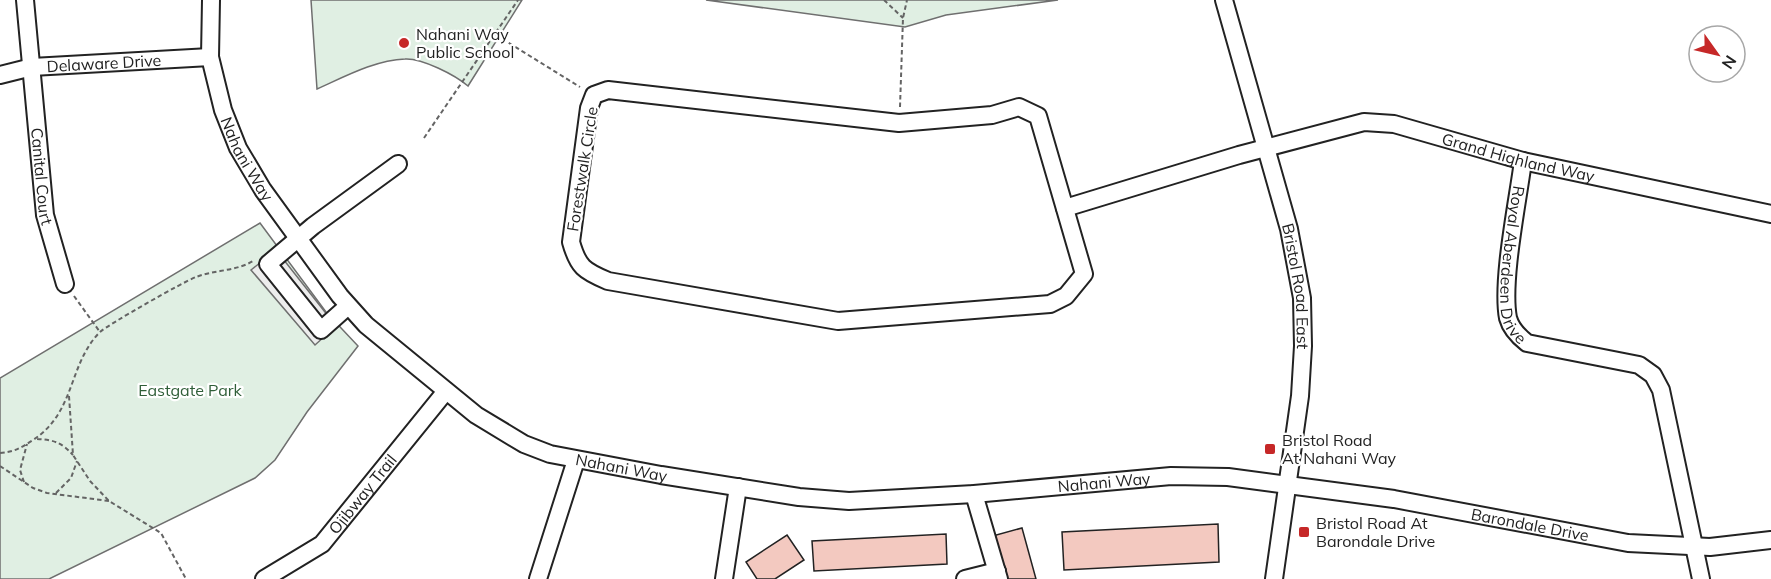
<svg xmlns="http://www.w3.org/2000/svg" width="1771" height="579" font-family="Mulish,sans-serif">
  <rect width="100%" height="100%" fill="#fff"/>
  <path fill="#e0efe3" stroke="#6f6f6f" stroke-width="1.5" d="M311 0H522L468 86C455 75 422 58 405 59 375 60 344 77 317 89Z
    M706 0H1058L946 15 905 27Z
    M260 223 326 312 358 346 307 412 275 460 255 478 49 579H0V378Z"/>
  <path fill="#ededed" stroke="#6f6f6f" stroke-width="1.5" d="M276 250 336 326 315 345 251 270Z"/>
  <path fill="#f3c9c0" stroke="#222" stroke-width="1.5" d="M1218 524 1219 562 1064 570 1062 532Z
    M1022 528 1036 579H1001L989 537Z
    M946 534 947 564 814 571 812 541Z
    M787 535 804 560 775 579H757L746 562Z"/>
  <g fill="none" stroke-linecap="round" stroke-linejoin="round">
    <g stroke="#222" stroke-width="20">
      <g id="minor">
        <path id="s1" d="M25 0 45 215 65 284"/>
        <path id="s2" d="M211 0 210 57 223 110 238 148 263 190 340 296 366 325 476 415 524 444 550 454 661 475 799 497 849 501 974 494 1171 476 1228 477 1394 499 1628 543 1710 547 1771 540"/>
        <path id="s3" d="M1224 0 1289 229 1302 298 1303 346 1300 396 1274 579"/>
        <path id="s4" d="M0 75 32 67 210 57"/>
        <path d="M608 90 899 123 992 115 1019 107 1038 116 1084 274 1066 296 1050 304 838 321 608 281C584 271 578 267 571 242L589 108 594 95Z"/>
        <path id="s5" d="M1523 161C1518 200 1501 281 1508 318 1511 329 1518 336 1527 343L1639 365 1653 375 1661 390 1701 579"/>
        <path id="s6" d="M1065 208 1239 155 1364 122 1394 124 1523 161 1771 214"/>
        <path d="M348 306 321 330 268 264 313 226 398 164"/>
        <path d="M974 494 999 579"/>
        <path id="s7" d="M264 579 322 544 446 391"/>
        <path d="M538 579 576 460"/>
        <path d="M724 579 738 487"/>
        <path d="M965 579 997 571"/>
      </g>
    </g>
    <path stroke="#646464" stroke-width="2" stroke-dasharray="4.5 3" stroke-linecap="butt" d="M884 0 903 18
      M496 35 580 87
      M900 107 903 18 907 0
      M424 138 518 0
      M74 296 100 332
      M69 396 73 455 90 481 109 501 161 533 186 579
      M37 439C54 440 61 442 73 455
      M0 453C14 452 21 448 33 440 76 412 68 364 100 332 109 324 183 282 196 277 214 270 237 271 253 261
      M0 466 33 488 47 493 109 501
      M24 482 20 470 27 444
      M56 493 71 478 77 461"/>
    <use href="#minor" stroke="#fff" stroke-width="16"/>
  </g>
  <g fill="#c62828" stroke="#fff" stroke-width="2">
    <circle cx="404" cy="43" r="6"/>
    <rect x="1264" y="443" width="12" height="12" rx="3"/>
    <rect x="1298" y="526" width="12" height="12" rx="3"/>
  </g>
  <g text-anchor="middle" stroke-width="4.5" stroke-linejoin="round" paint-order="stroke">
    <g font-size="16" fill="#222" stroke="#fff" text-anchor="start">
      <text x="416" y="40">Nahani Way<tspan x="416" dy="18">Public School</tspan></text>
      <text x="1282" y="446">Bristol Road<tspan x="1282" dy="18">At Nahani Way</tspan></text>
      <text x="1316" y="529">Bristol Road At<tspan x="1316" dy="18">Barondale Drive</tspan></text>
    </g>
    <g font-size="16" fill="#222" stroke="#fff">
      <text dy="6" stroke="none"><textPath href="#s4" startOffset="105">Delaware Drive</textPath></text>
      <text dy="6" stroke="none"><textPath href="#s6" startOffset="470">Grand Highland Way</textPath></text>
      <text dy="6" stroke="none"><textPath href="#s2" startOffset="166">Nahani Way</textPath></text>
      <text transform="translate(582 169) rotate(-81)" y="6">Forestwalk Circle</text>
      <text dy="6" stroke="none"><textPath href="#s1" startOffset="177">Canital Court</textPath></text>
      <text dy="6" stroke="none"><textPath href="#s5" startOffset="106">Royal Aberdeen Drive</textPath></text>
      <text dy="6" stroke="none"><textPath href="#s3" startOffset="296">Bristol Road East</textPath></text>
      <text dy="6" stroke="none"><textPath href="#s2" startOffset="670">Nahani Way</textPath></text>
      <text dy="6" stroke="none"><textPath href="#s2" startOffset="1156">Nahani Way</textPath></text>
      <text dy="6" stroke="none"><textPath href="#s7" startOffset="132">Ojibway Trail</textPath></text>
      <text dy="6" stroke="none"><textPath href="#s2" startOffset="1586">Barondale Drive</textPath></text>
    </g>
    <g font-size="16" fill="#2f5e38" stroke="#fff">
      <text x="190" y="396">Eastgate Park</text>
    </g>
  </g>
  <g transform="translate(1717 54) rotate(124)"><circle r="28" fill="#ffffff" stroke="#a7a7a7" stroke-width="1.5"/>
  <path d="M0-4.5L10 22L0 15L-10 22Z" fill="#c62828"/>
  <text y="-9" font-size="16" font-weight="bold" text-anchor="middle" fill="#222222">N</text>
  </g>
</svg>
